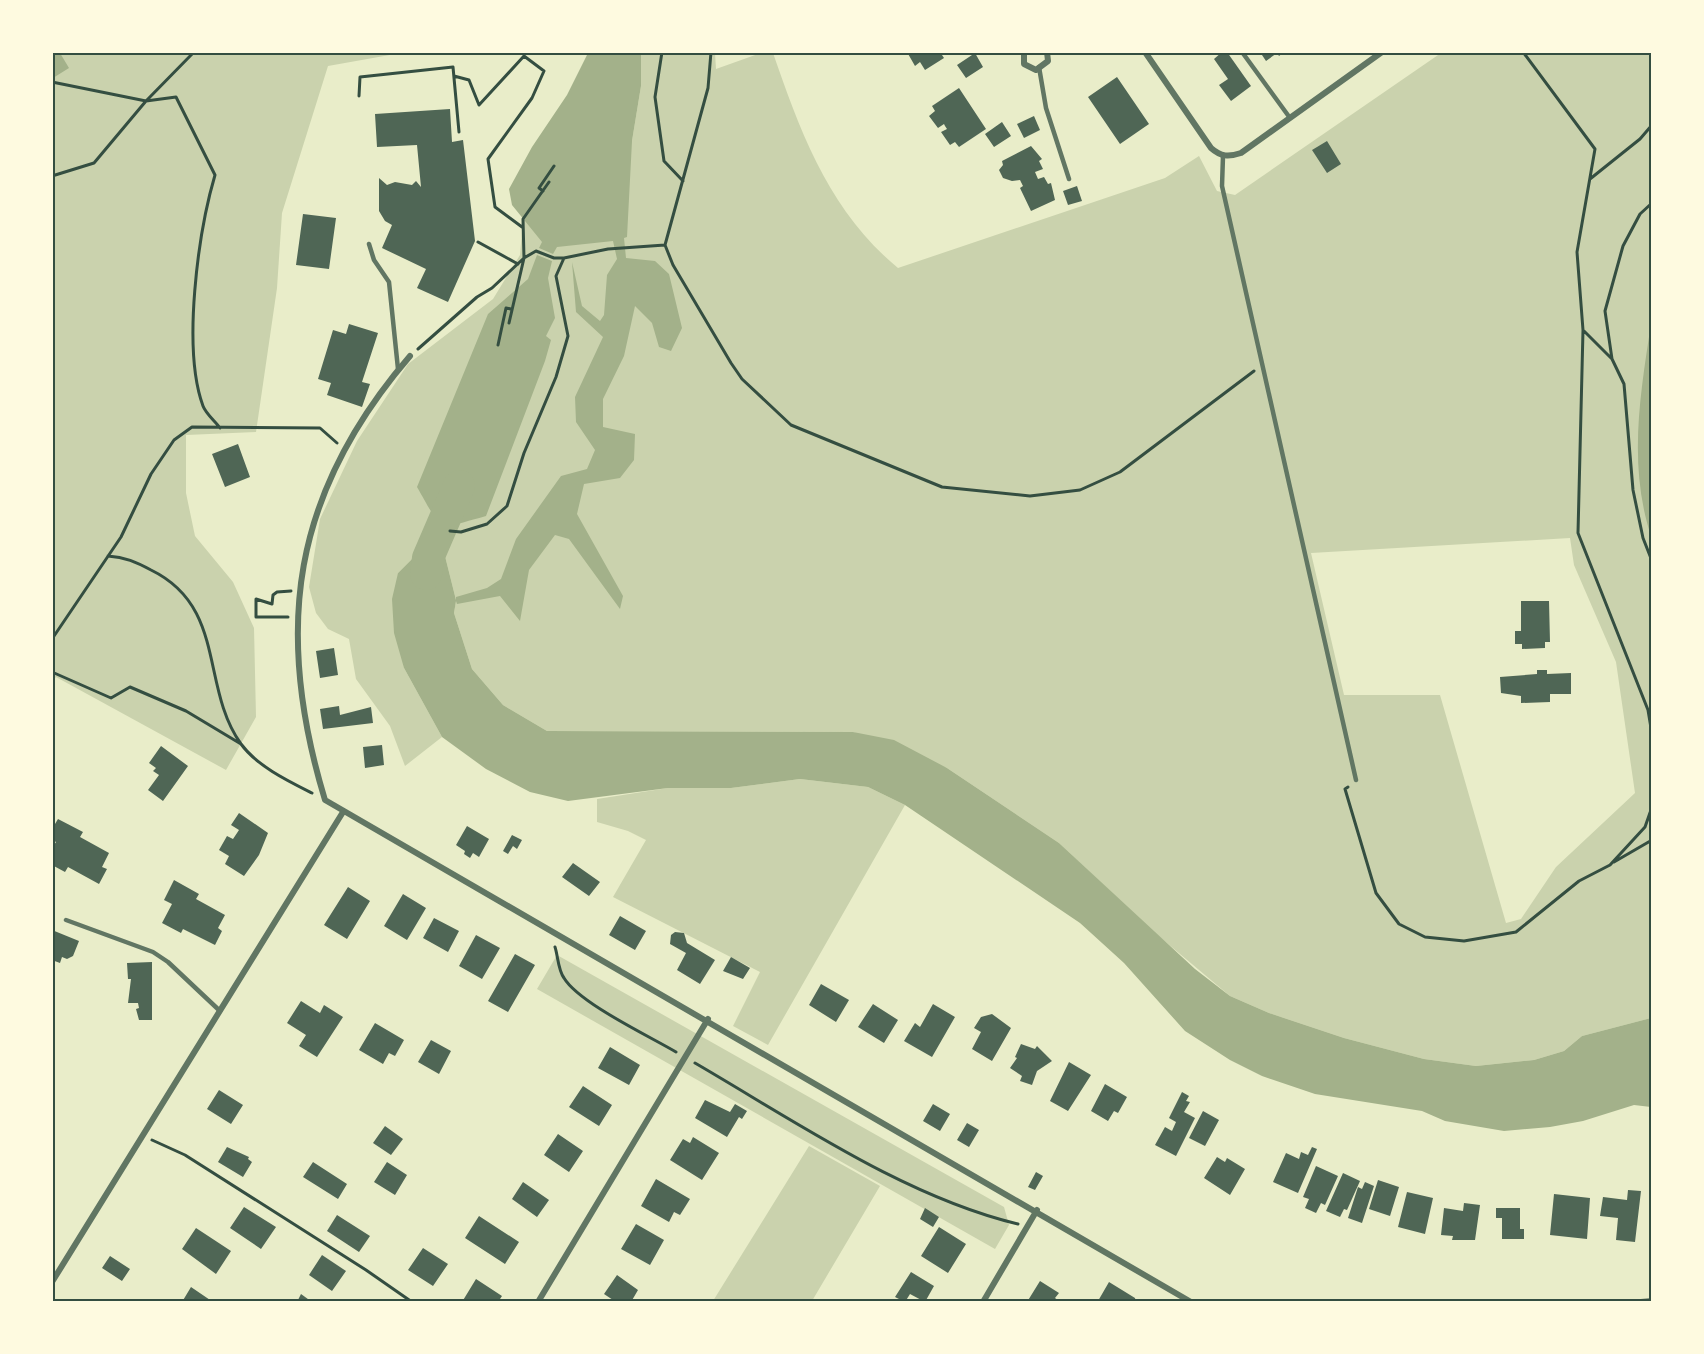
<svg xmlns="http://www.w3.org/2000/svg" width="1704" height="1354" font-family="Figtree,sans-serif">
  <rect width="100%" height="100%" fill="#e9edc9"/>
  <path fill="#cad2ad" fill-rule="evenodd" d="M1649 52 1651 56V1018L1582 1036 1564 1051 1534 1060 1476 1066 1424 1059 1344 1038 1269 1013 1230 996 1155 933 1059 843 947 768 853 732 547 731 503 705 472 669 454 613 456 600 444 552 446 536 420 551 398 573 404 668 442 737 405 766 390 726 356 679 349 639 328 629 316 613 309 587 320 519 357 441 408 364 493 299 520 255 523 219 632 141 641 86V53H715L716 69 758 54 773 53C801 134 830 212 898 268L1165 178 1199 156 1217 191 1235 195 1441 53ZM1570 538 1574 565 1616 662 1635 793 1556 867 1521 919 1506 923 1440 695H1344L1311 553Z
    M53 53H401L328 66 282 213 277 288 256 432 186 435V493L195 536 233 582 254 628 256 717 226 770 56 677 53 681Z
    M800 779 868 787 905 805 768 1045 733 1026 760 972 613 897 646 840 628 831 597 822V799L668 788H731Z
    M557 955 1004 1207 1009 1225 995 1249 537 989Z
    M809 1146 880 1186 812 1301H713Z"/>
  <path fill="#a3b18a" d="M52 53H60L69 68 53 78Z
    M588 53H641V86L632 141 627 237 624 238 626 258 655 261 669 274 682 328 671 351 659 347 652 323 635 306 624 356 603 399V427L635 434 634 460 620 478 584 484 577 514 623 596 620 609 569 539 555 535 529 570 520 621 500 596 457 604 456 601 454 613 472 669 503 705 547 731 853 732 894 740 947 768 1059 843 1195 969 1230 996 1269 1013 1344 1038 1424 1059 1476 1066 1534 1060 1564 1051 1582 1036 1651 1018V1107L1634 1105 1583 1121 1550 1127 1504 1131 1445 1121 1422 1111 1315 1094 1262 1076 1230 1060 1185 1031 1124 963 1080 923 905 805 868 787 800 779 731 788H668L568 801 530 792 486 769 442 737 404 668 394 633 392 599 398 573 420 551 432 531 446 536 444 552 456 600V597L487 588 501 579 516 539 561 476 587 469 595 450 576 422 575 397 603 337 576 312 572 262 582 306 600 321 604 315 607 275 617 259 613 241 557 247 553 254 539 248 542 242 512 205 509 189 532 147 567 95Z
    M537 255 552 261 548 278 555 318 546 336 551 340 545 361 486 516C436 530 443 532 417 487L488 314 528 279Z
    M1651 324 1652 536H1651C1628 466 1640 395 1651 324Z"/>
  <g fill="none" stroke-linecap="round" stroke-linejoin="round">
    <path stroke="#a3b18a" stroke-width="32" d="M426 574 428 558 459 486"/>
  </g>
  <path fill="#4f6655" d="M907 52H940L944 58 925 70 920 62 915 66Z
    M1222 52H1227L1251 86 1231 101 1219 85 1228 79 1214 59Z
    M1260 52H1284L1279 56 1277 53 1266 61Z
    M975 53 983 67 966 78 957 65Z
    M1117 77 1149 124 1120 144 1088 97Z
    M959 88 986 129 959 147 955 142 950 145 941 132 947 129 945 126 944 124 938 128 929 116 935 111 932 106Z
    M450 109 452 142 463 140 475 241 448 302 417 288 426 269 382 248 392 225 385 221 379 211V178L387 185 395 182 412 185 416 181 421 187 417 145 377 147 375 114Z
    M1034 116 1040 130 1024 138 1017 124Z
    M1002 122 1011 136 994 147 985 134Z
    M1327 141 1341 164 1327 173 1312 150Z
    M1031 146 1042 159 1039 161 1043 169 1035 172 1038 179 1044 177 1048 184 1051 183 1055 200 1031 211 1020 188 1023 186 1020 180 1012 181 1003 178 999 170 1003 165 1002 161Z
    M1077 186 1082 201 1068 205 1063 191Z
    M303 214 336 218 329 269 296 265Z
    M349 324 378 333 362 382 370 384 362 407 327 395 331 383 318 379 333 330 346 334Z
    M238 444 250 477 225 487 212 454Z
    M1521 601H1549L1550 642H1545V648L1522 649V644H1515V631H1521Z
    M334 648 338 675 320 678 316 651Z
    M1537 670H1547V674L1571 673V694H1550V702L1521 703V696L1501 693 1500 677 1537 674Z
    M339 706 340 715 371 707 373 723 323 729 320 709Z
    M382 745 384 765 365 768 363 747Z
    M161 746 188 766 163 801 148 790 159 775 153 771 156 768 149 763Z
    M239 813 268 833 259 855 244 876 225 864 229 856 219 850 227 836 233 839 239 830 231 825Z
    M58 819 83 832 80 837 109 853 102 867 107 869 99 884 68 867 65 872 52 865V848L56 842 52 840V829Z
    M467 826 489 839 479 857 473 853 470 858 464 854 465 851 456 845Z
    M512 835 522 840 517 849 513 846 508 854 503 851Z
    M573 863 600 882 589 896 562 877Z
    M174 880 199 894 196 899 225 915 218 928 222 931 215 945 183 929 181 933 162 923 172 904 164 900Z
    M348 887 370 901 347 939 324 925Z
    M403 894 426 908 407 940 384 926Z
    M620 916 646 931 635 950 609 935Z
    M434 918 459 931 448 952 423 938Z
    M52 930 79 941 73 956 67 959 62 957 60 963 52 960Z
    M675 932 684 933 687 943 715 960 700 984 677 970 686 953 670 944 671 935Z
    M476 935 500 948 482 979 459 966Z
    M515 954 535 965 508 1012 488 1001Z
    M731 957 750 968 743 979 723 971Z
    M152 962V1020H139L136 1009 139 1008 138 1003H128L131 979H128L127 963Z
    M821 984 849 1000 836 1022 809 1005Z
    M301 1001 320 1013 324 1005 343 1017 317 1057 299 1046 306 1035 287 1023Z
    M873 1004 898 1020 884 1043 858 1027Z
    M933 1004 955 1017 932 1057 904 1041 915 1023 920 1027Z
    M992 1014 1011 1028 992 1061 972 1049 981 1032 974 1028 981 1017Z
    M375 1023 404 1040 395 1056 389 1053 383 1064 359 1050Z
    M431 1040 451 1051 439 1074 418 1062Z
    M1021 1044 1035 1049 1037 1046 1052 1061 1037 1071 1032 1085 1020 1081 1022 1076 1010 1068 1017 1058 1015 1057Z
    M610 1047 640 1065 629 1085 598 1068Z
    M1069 1062 1091 1075 1068 1111 1050 1101Z
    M1105 1084 1127 1097 1118 1113 1114 1111 1108 1121 1091 1111Z
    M583 1086 612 1105 599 1126 569 1107Z
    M219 1090 243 1105 231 1124 207 1109Z
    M1182 1092 1189 1096 1186 1101 1190 1102 1184 1112 1195 1118 1176 1156 1155 1145 1165 1127 1172 1131 1176 1122 1169 1118Z
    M705 1100 730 1112 735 1104 747 1111 742 1119 739 1117 727 1137 695 1118Z
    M933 1104 950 1114 940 1131 923 1121Z
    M1203 1111 1219 1120 1205 1146 1189 1138Z
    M967 1123 979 1130 969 1147 957 1140Z
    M385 1126 403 1139 391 1155 373 1143Z
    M558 1134 583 1151 569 1172 544 1155Z
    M693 1137 719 1153 702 1180 670 1160 683 1139 690 1143Z
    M227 1147 249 1157 248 1159 252 1162 243 1177 218 1162Z
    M1312 1147 1317 1149 1298 1193 1273 1182 1286 1153 1299 1159 1301 1152 1308 1155Z
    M1217 1157 1225 1162 1227 1158 1245 1169 1230 1195 1204 1178Z
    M313 1162 347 1184 338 1199 303 1177Z
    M387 1162 407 1175 395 1195 374 1182Z
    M1316 1166 1338 1176 1325 1205 1321 1203 1316 1213 1305 1208 1309 1199 1303 1197Z
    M1036 1172 1043 1176 1035 1190 1028 1187Z
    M1343 1173 1360 1181 1347 1210 1344 1209 1340 1217 1326 1211Z
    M656 1179 690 1199 680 1215 674 1212 669 1222 641 1206Z
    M1378 1180 1399 1187 1390 1216 1369 1209Z
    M523 1182 549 1200 537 1217 512 1199Z
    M1365 1182 1374 1186 1362 1223 1348 1218 1358 1187 1362 1189Z
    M1628 1190 1641 1191 1635 1242 1616 1240 1618 1218 1600 1216 1603 1197 1627 1200Z
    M1407 1192 1433 1198 1425 1234 1398 1227Z
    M1554 1194 1590 1198 1587 1239 1550 1235Z
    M1464 1203 1480 1205 1475 1240H1452L1453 1236 1441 1235 1444 1208 1463 1211Z
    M244 1207 276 1227 261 1249 230 1228Z
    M925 1208 939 1217 933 1227 920 1219Z
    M1496 1208H1520V1229H1524V1239H1502V1218H1496Z
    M337 1215 370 1236 359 1252 327 1231Z
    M479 1216 519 1242 505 1264 465 1238Z
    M636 1224 664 1240 650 1265 621 1249Z
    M939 1227 966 1244 948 1273 921 1256Z
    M196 1228 231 1251 216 1274 182 1249Z
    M423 1248 448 1264 433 1286 408 1270Z
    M322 1255 346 1271 332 1291 309 1275Z
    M110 1256 130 1269 122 1281 102 1268Z
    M911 1272 934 1286 925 1302 910 1294 905 1302 895 1297Z
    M617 1275 638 1290 631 1302H616L604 1294Z
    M476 1279 502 1296 498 1302H462Z
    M1040 1281 1059 1293 1055 1298 1060 1302H1027Z
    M1109 1282 1135 1298 1136 1302 1098 1301Z
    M191 1287 213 1302H182Z
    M301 1294 312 1302H297Z"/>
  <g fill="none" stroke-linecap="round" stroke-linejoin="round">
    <path stroke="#344e41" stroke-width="3" d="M662 52 655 97 664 161 683 181
      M711 52 708 88 665 245 673 265 731 363 742 379 791 425 942 487 1030 496 1080 490 1120 472 1254 371
      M1523 52 1595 149 1577 252 1583 330 1578 533 1648 710 1652 734
      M454 76 469 80 479 105 524 56 544 71 532 98 488 159 495 207 522 227
      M52 82 146 101 176 97 215 175C198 233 182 349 203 406 206 414 215 421 220 428
      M359 96 360 77 453 67 459 132
      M52 176 94 163 146 101 194 52
      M1590 179 1640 139 1652 125
      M543 191 539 188 554 166
      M1652 203 1640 214 1623 246 1605 311 1612 359 1624 384 1633 490 1643 538 1652 561
      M478 242 518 264
      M509 323 524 258 523 219 549 182
      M1584 331 1611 358
      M498 345 506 308 511 309
      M418 349 477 297 492 288 524 258 536 251 554 258H564L608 249 665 245
      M450 531 461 532 487 524 507 506 524 453 556 377 568 336 556 276 564 258
      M108 556C125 557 136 562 151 570 227 607 200 687 241 744 257 766 288 781 312 793
      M288 617H256V599L272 604 273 595 277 592 291 591
      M52 639 121 537 151 474 174 440 192 427 320 428 337 443
      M52 672 111 698 130 687 186 711 241 744
      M1348 787 1345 789 1376 893 1399 924 1425 937 1464 941 1516 932 1579 881 1610 865 1645 827 1652 807
      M1614 862 1652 840
      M555 947C558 956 558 970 564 978 579 1003 649 1036 676 1052
      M695 1063C795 1121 905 1197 1018 1224
      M152 1140 185 1155 366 1270 412 1302"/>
    <path stroke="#617663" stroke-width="4.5" d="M1242 52 1290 118
      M1039 67 1046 108 1069 179
      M1223 156 1222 186 1356 780
      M369 244 374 260 389 282 398 369
      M66 920 153 952 168 962 220 1011"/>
    <path stroke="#617663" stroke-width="6" d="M1024 52V64L1036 70 1048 61 1047 52
      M1145 52 1211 148C1221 157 1229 157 1241 153L1382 52
      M410 356C292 493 273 629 325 800L1191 1302
      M52 1282 343 812
      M538 1302 708 1019
      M983 1302 1037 1210
      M1641 1302 1652 1301"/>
  </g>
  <rect width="1704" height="1354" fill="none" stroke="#fefae0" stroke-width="108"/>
  <rect x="54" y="54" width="1596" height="1246" fill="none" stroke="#344e41" stroke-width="2"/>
</svg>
